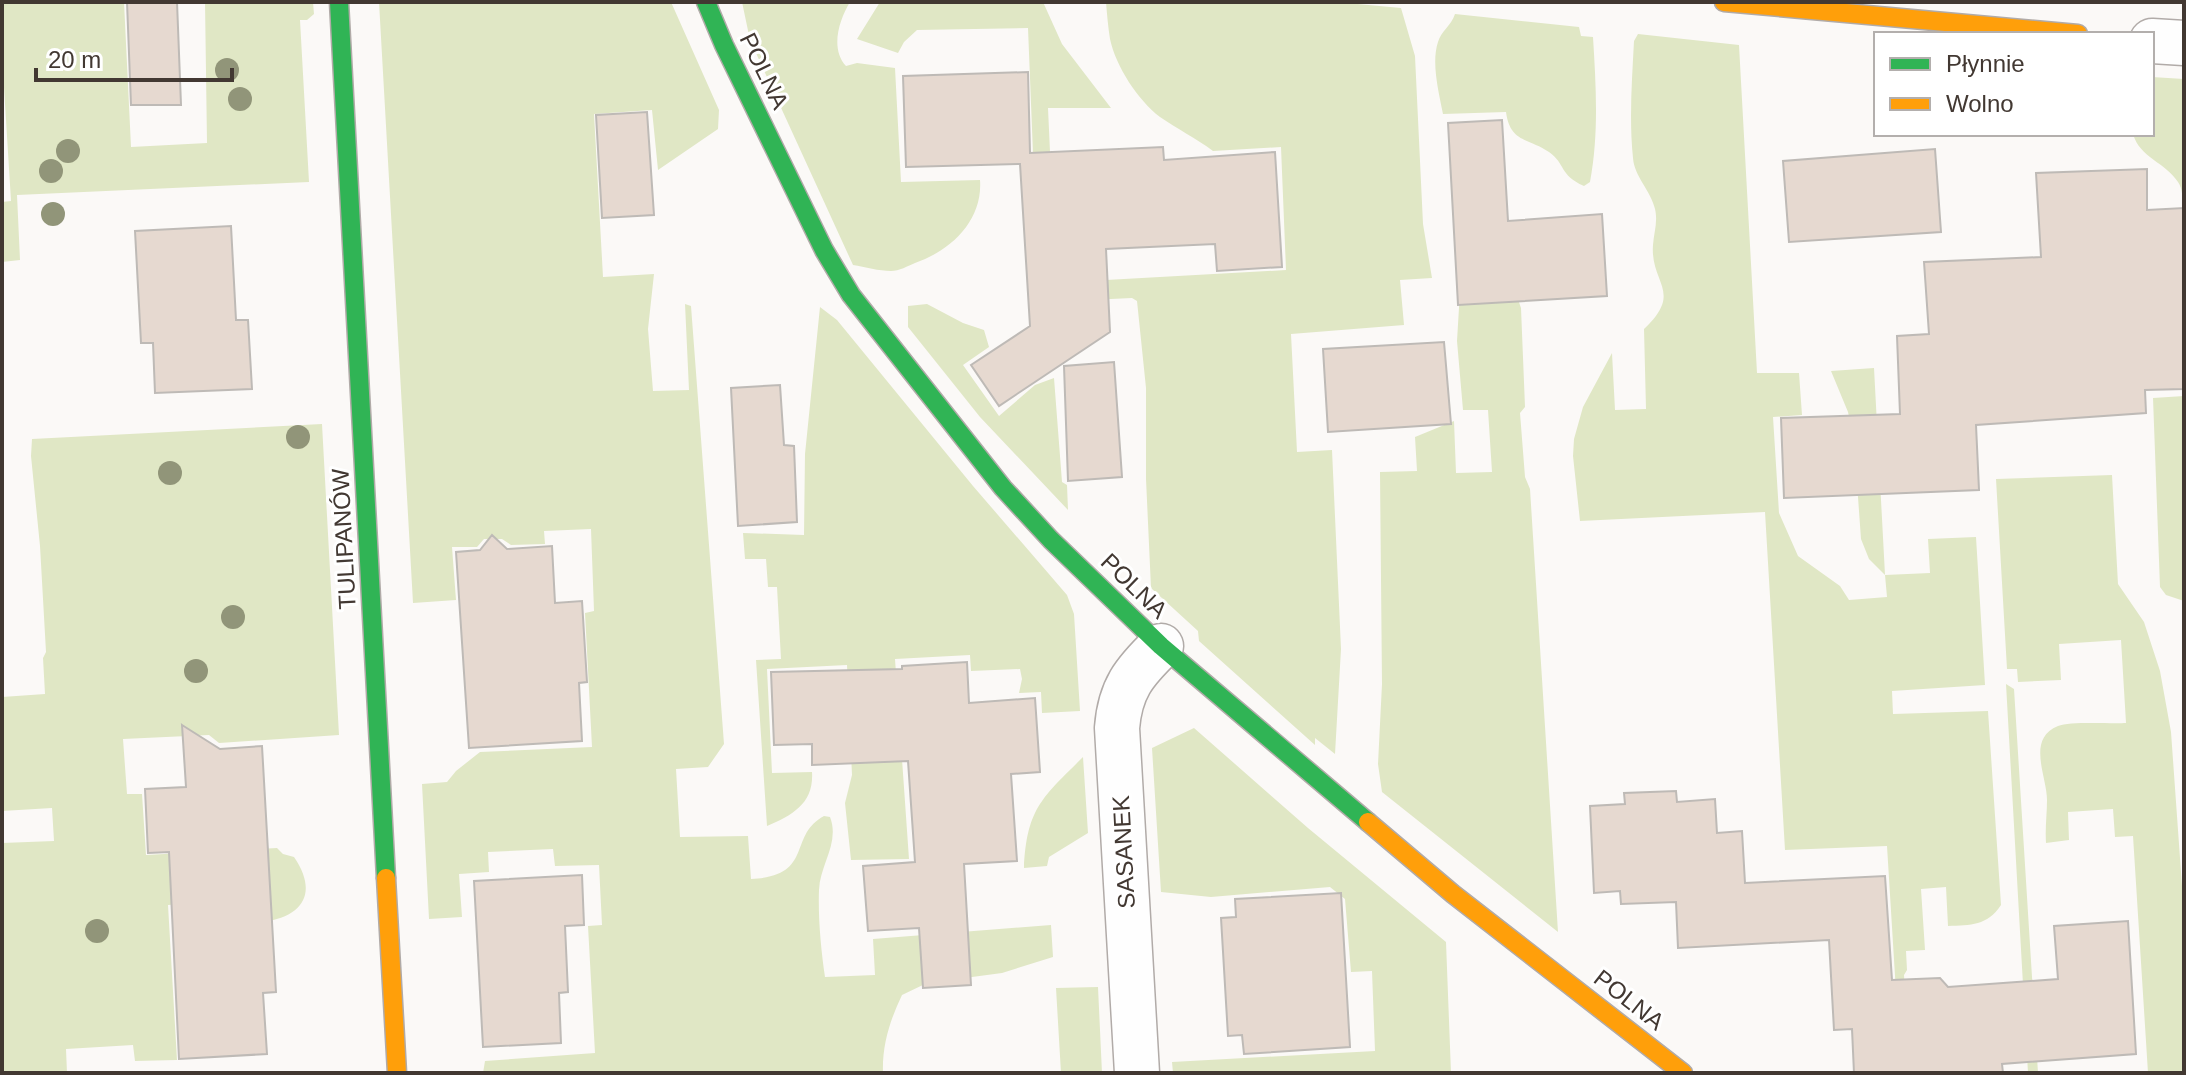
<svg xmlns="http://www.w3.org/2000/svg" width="2186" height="1075" font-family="Arial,sans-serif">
  <rect width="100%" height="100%" fill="#fbf9f7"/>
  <path fill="#e0e7c5" d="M2 2H124L131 147 207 143 205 2H313L314 14 307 20H300L309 182 17 195 20 260 2 262V202L11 201 2 55Z
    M379 2H671L719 110 718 129 658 170 652 110 594 114 603 277 654 274 648 329 653 391 689 390 685 304 691 306 724 744 708 767 676 769 680 837 748 836 751 879C815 876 787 836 824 816L830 817C840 843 820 864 819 890 818 918 821 950 825 977L875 975 873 939 1051 925 1053 957 1002 973 927 983 902 995C890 1020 882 1045 883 1073H483L485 1061 595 1053 588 926 602 925 599 865 555 866 553 849 488 852 489 872 459 874 462 917 429 919 422 784 447 782 456 771 480 752 592 747 585 613 594 611 591 529 544 531 545 544 511 545 502 539H484L477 547H452L456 600 413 603Z
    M742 2H850C839 20 830 49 846 66L857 63 895 68 901 182 980 180C983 221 950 251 915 263 908 266 899 271 891 271 879 271 865 267 853 265L750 40Z
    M880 2H1043L1062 44 1111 108H1048L1054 240 1034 179 1028 28 917 30 904 42 898 53 857 39Z
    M1106 2H1336L1401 8 1415 56 1423 224 1432 278 1400 280 1404 325 1291 334 1297 452 1332 450 1341 649 1335 754 1315 738V745L1199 641 1198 631 1151 588 1146 479V388L1137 301 1132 298 1090 300 1088 281 1286 270 1281 147 1213 151C1196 138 1177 129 1160 117 1138 100 1116 67 1110 39 1108 27 1107 14 1106 2Z
    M1455 14 1579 27 1581 36 1593 37C1596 86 1599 134 1590 182L1584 186C1559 175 1566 164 1549 152 1529 138 1510 143 1506 112L1443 114C1439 93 1431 63 1438 42 1441 31 1451 26 1455 14Z
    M1638 34 1739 45 1757 373H1799L1802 415 1773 417 1779 513 1798 556 1840 586 1849 600 1887 597 1885 575 1869 559 1861 539 1854 441 1848 412 1831 371 1874 368 1885 575 1930 573 1928 539 1976 537 1985 685 1892 691 1893 714 1988 711 2001 905C1987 926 1971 925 1948 926L1946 887 1921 889 1925 950 1906 951 1907 970 1904 975 1910 1073H1901L1887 846 1785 850 1765 512 1580 521 1573 456 1574 439 1583 407 1612 353 1615 410 1646 409 1644 329C1684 291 1650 284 1653 245 1654 232 1658 222 1655 209 1651 191 1634 176 1633 158 1629 119 1632 80 1634 41Z
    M2152 77 2184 79V206C2182 199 2183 189 2178 182 2165 162 2140 158 2133 134H2152Z
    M1514 288 1521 308 1525 407 1520 413 1525 477 1530 489 1558 932 1382 792 1378 764 1382 684 1380 472 1417 471 1415 437 1454 421 1456 473 1492 472 1488 410H1463L1457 341 1460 291Z
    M927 304 963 323 984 330 989 347 963 365 999 416 1035 385 1054 378 1062 482 1067 485 1068 510 980 417 908 327V306Z
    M820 307 837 320 973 486 1067 595 1074 614 1080 711 1042 713 1041 692 1019 693 1022 679 1020 669 971 671 970 655 895 659 909 859 851 860 845 803 852 775 847 665 767 669 772 773 812 772C814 803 793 815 767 826L756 660 781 659 777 587H768L766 559H745L743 533 804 535 805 454Z
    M2184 396V601L2166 595 2160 587 2153 398Z
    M322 424 339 735 219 743 209 735 123 739 127 794H142L146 855 277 848 283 854 294 857C318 892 304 916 264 922L239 901 168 905 177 1060 135 1061 133 1045 66 1049 67 1073H2V843L54 841 52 808 2 811V697L45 694 43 658 46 652 40 546 31 456 32 439Z
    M2112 475 2118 584 2144 622 2160 671 2171 732 2184 914V1073H2148L2133 836 2115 837 2113 809 2068 812 2069 840 2046 843C2045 828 2047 814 2047 800 2047 776 2026 739 2058 726 2070 721 2111 724 2126 723L2121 640 2059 644 2061 680 2018 682 2017 669H2007L1996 479Z
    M2006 684 2014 689 2038 1073H2028Z
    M1194 728 1308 828 1446 942 1451 1073H1173L1172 1062 1375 1051 1372 971 1351 972 1345 899 1330 887 1211 897 1161 892 1152 748Z
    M1083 757 1088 833 1049 857 1047 866 1024 868C1027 808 1042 798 1083 757Z
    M1098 987 1102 1073H1061L1056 988Z"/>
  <path fill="#e6d9d0" stroke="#bebab6" stroke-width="2" d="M127 2H177L181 105H131Z
    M1028 72 1030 153 1163 147 1164 160 1275 152 1282 267 1217 271 1215 244 1106 249 1110 332 999 406 971 365 1030 326 1020 164 906 167 903 76Z
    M647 112 654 215 602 218 596 115Z
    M1502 120 1508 221 1602 214 1607 296 1458 305 1448 123Z
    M1935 149 1941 232 1789 242 1783 161Z
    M2147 169V210L2184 208V389L2145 390 2146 413 1976 425 1979 490 1784 498 1781 418 1900 414 1897 336 1929 334 1924 262 2041 257 2036 173Z
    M231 226 236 320H248L252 389 155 393 153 343H141L135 231Z
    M1444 342 1451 424 1328 432 1323 349Z
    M1114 362 1122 477 1068 481 1064 366Z
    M780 385 784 445 794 446 797 522 738 526 731 388Z
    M492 535 507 549 552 546 555 603 582 601 587 682 579 683 582 741 469 748 456 552 480 550Z
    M967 662 969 703 1035 698 1040 772 1011 774 1017 861 964 864 971 985 923 988 919 928 868 931 863 866 915 862 908 761 812 765V744L774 745 771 672 902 669V666Z
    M182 725 220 749 262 746 276 992 263 993 267 1054 179 1059 169 852 148 853 145 789 186 787Z
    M1676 791 1677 802 1715 799 1717 833 1742 831 1745 883 1885 876 1892 980 1940 978 1948 987 2058 979 2054 926 2128 921 2136 1054 2002 1064 2003 1073H1854L1852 1029 1834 1030 1829 940 1678 948 1676 902 1621 904 1620 891 1594 893 1590 806 1625 804 1624 793Z
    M582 875 584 925 565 926 568 992 559 993 561 1043 483 1047 474 881Z
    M1341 893 1350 1047 1244 1054 1242 1035 1228 1036 1221 918 1236 917 1235 899Z"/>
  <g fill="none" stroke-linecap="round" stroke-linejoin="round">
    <g stroke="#b1aba8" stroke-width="47">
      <path id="street" d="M2152 41 2184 43
        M1137 1073 1117 728C1120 689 1134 672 1161 646"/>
    </g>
    <g stroke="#b1aba8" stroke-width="21">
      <path id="fast" d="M339 2 386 878
        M706 2 724 45 824 250 851 295 1003 488 1051 540 1161 646 1368 822"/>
    </g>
    <g stroke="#b1aba8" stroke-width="21">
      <path id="slow" d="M1724 2 2078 34
        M1368 822 1453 894 1683 1073
        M386 878 397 1073"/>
    </g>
    <use href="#street" stroke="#fefefe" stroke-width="44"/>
    <use href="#fast" stroke="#30b455" stroke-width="18"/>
    <use href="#slow" stroke="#ff9f0a" stroke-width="18"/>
  </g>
  <g fill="#919579">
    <circle cx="227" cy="70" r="12"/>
    <circle cx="240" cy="99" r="12"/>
    <circle cx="68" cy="151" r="12"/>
    <circle cx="51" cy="171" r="12"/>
    <circle cx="53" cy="214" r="12"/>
    <circle cx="298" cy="437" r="12"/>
    <circle cx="170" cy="473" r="12"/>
    <circle cx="233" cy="617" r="12"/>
    <circle cx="196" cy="671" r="12"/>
    <circle cx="97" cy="931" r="12"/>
  </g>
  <g text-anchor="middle" stroke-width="6" stroke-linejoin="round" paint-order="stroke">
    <g font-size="24" fill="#423832" stroke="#fff">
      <text transform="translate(764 71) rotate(64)" y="8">POLNA</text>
      <text transform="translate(344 539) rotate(-93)" y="8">TULIPANÓW</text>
      <text transform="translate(1134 586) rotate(44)" y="8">POLNA</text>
      <text transform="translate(1124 852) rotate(-93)" y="8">SASANEK</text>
      <text transform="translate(1629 1000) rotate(38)" y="8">POLNA</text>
    </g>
  </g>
  <rect width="2186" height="1075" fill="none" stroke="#423832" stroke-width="8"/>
  <rect x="1874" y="32" width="280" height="104" fill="#ffffff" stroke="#b3afad" stroke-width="2"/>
  <rect x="1890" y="58" width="40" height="12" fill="#30b455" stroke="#b3afad" stroke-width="2"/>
  <text x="1946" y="72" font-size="24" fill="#423832">Płynnie</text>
  <rect x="1890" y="98" width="40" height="12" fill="#ff9f0a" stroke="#b3afad" stroke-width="2"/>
  <text x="1946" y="112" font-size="24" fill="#423832">Wolno</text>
  <path d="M36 68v12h196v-12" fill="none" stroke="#423832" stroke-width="4"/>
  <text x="48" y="68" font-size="24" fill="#423832" stroke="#ffffff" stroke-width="6" paint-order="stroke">20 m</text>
</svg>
